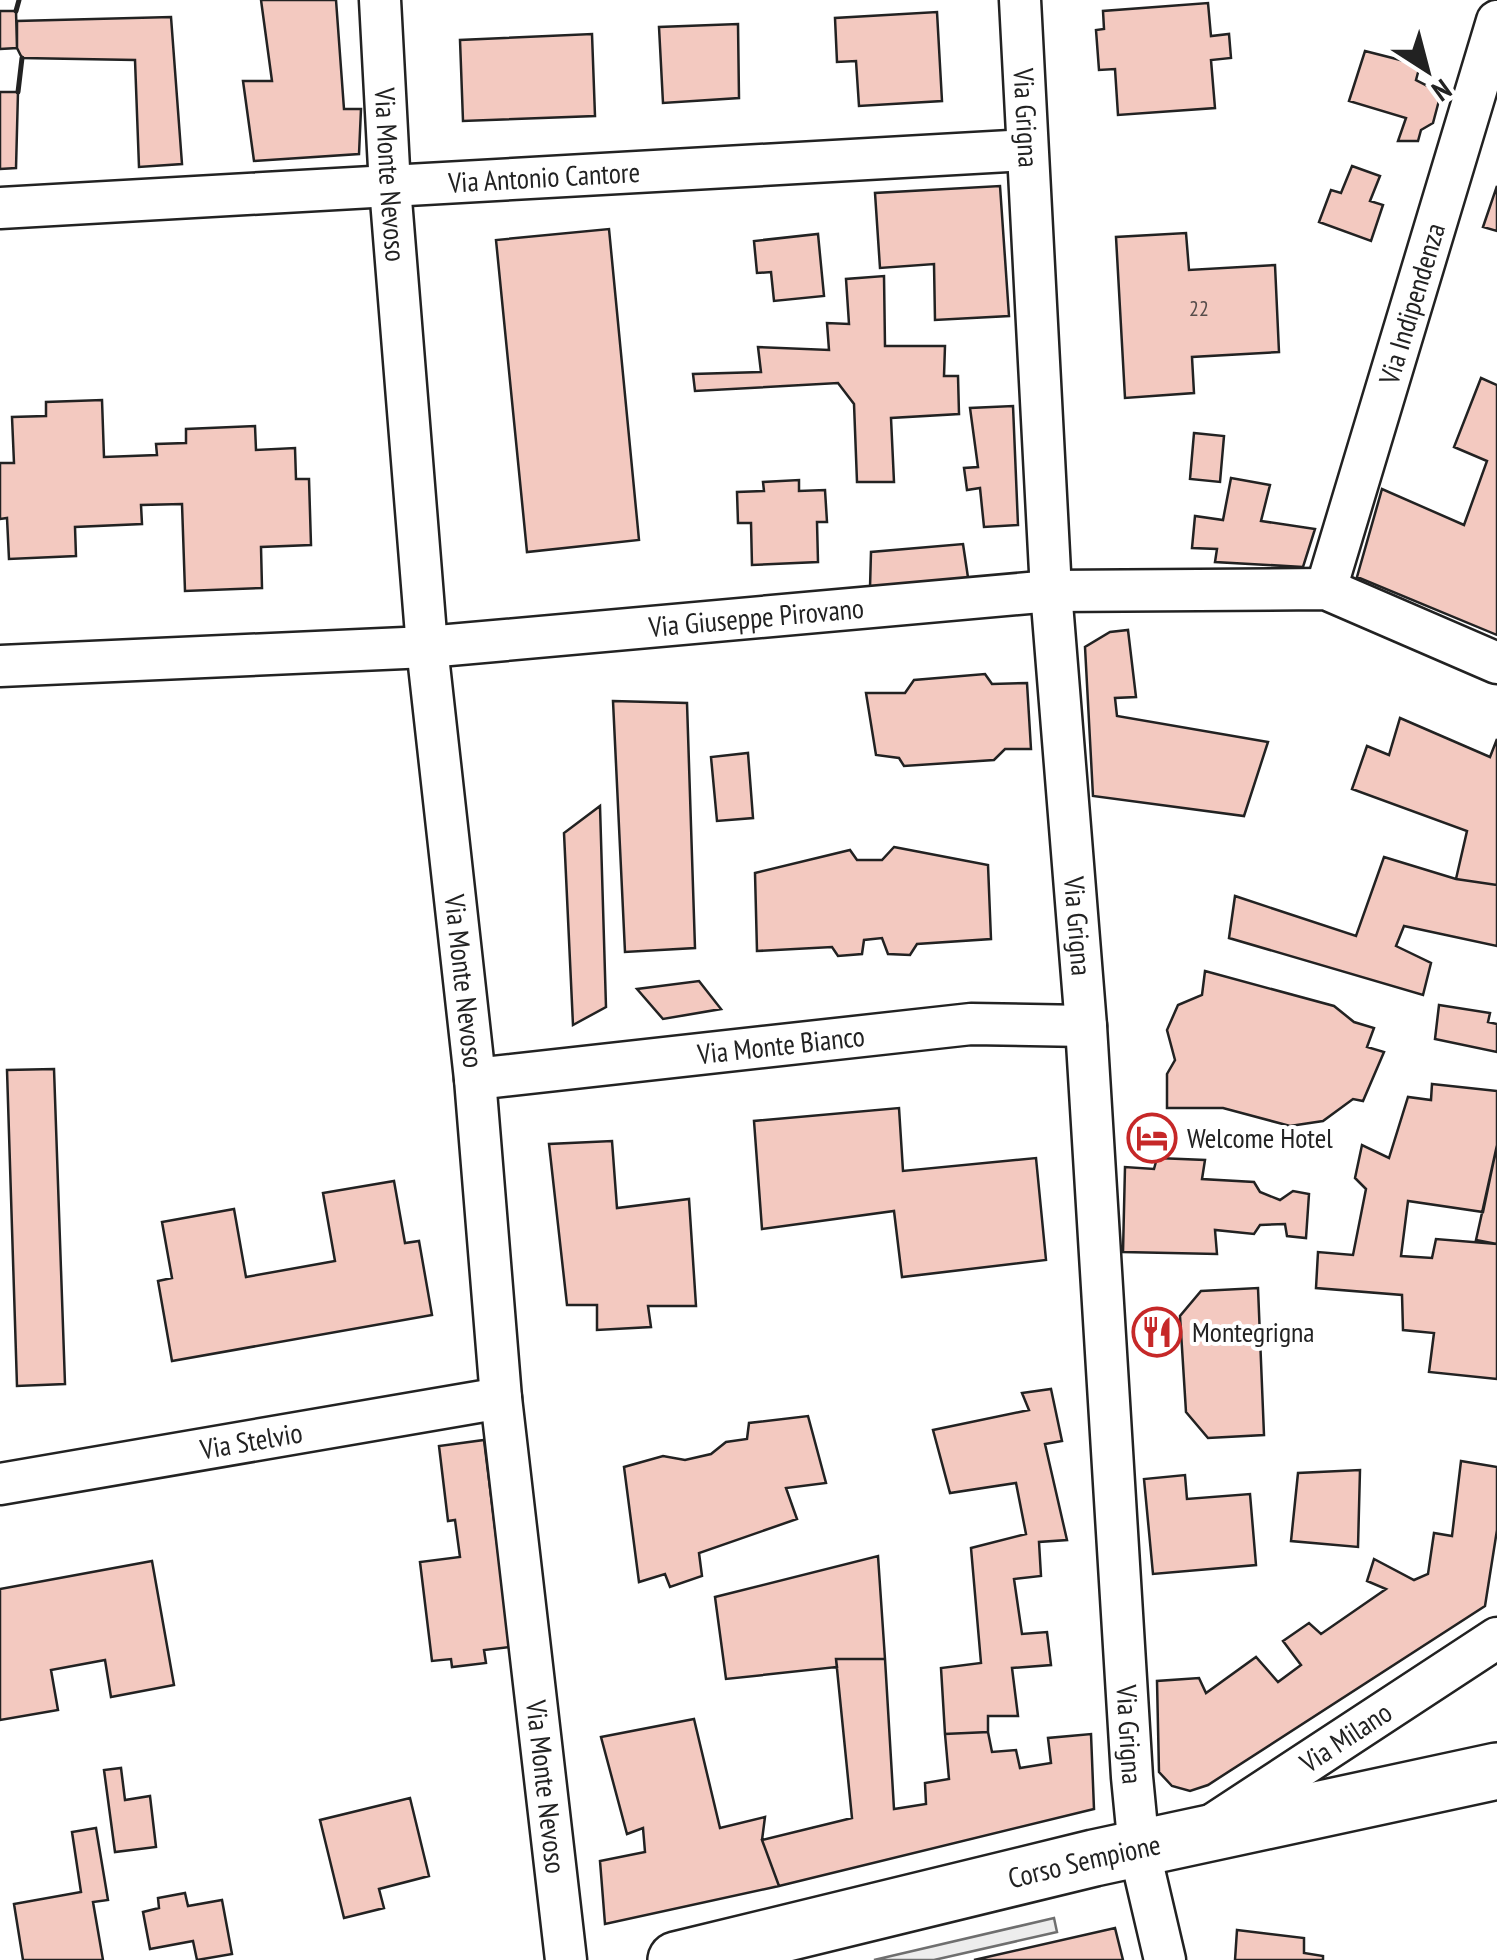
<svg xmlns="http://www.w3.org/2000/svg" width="1497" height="1960" font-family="'PT Sans Narrow',sans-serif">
  <rect width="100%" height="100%" fill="#fff"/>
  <path fill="#ededed" stroke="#6f6f6f" stroke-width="2.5" d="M1054 1918 1057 1932 934 1960H874Z"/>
  <path fill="#f3c9c0" stroke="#222" stroke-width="2.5" d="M261 0H336L344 109H361L359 154 254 161 243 81H272Z
    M1208 3 1211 36 1229 34 1231 58 1211 60 1215 108 1118 115 1115 69 1099 70 1096 30 1104 29 1103 11Z
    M0 11H16L17 48 0 49Z
    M937 12 942 101 859 106 856 61 837 62 835 18Z
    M171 17 182 164 139 167 135 60 22 58 17 48V21Z
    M738 24 739 98 663 103 659 27Z
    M592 34 595 116 463 121 460 40Z
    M1365 51 1420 65 1416 80 1441 93 1433 123 1421 130 1418 141H1398L1406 118 1349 101Z
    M0 92H18L16 168 0 169Z
    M1352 166 1380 176 1370 201 1383 205 1371 241 1319 222 1331 190 1341 193Z
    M1000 186 1009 316 935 320 934 264 880 268 875 193Z
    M1497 186V231L1483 227Z
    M609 229 639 540 527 552 496 240Z
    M1186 233 1189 270 1275 265 1279 352 1192 357 1194 393 1125 398 1116 237Z
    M818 234 824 296 774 301 771 272 757 273 754 241Z
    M884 276 885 346H945L944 376H958L959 414 891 418 894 482H857L854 404 838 383 695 391 693 374 761 372 758 347 829 350 827 323 849 324 846 279Z
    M1481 378 1497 385V635L1357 577 1382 489 1464 525 1487 461 1454 447Z
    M102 400 104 457 157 455 156 444 186 443V429L255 426 256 450 295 448 296 479H309L311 545 261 547 262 588 185 591 182 504 141 505 142 524 75 527 76 556 9 559 7 518 0 519V463H14L12 417 46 416V402Z
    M1013 406 1018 525 984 527 980 488 967 490 964 468 978 467 970 408Z
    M1194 433 1224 436 1220 482 1190 479Z
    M1231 478 1270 485 1261 521 1315 529 1303 567 1215 562 1217 549 1192 548 1195 516 1223 520Z
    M799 480V491L825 490 827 522H817L818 562 752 565 751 523H738L737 492 764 491 763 482Z
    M963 544 969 584 870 588 871 552Z
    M1128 630 1136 697 1115 698 1117 716 1268 742 1244 816 1093 796 1085 647 1110 632Z
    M985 674 992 684 1027 683 1031 749H1005L994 760 904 766 899 758 876 755 866 693H905L914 680Z
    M613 701 687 703 695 948 625 952Z
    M1400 718 1490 757 1497 739V885L1456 879 1467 831 1352 789 1367 746 1389 755Z
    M748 753 753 818 717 821 711 757Z
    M600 806 606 1007 573 1025 564 833Z
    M894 847 988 865 991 939 917 944 910 955 888 954 882 938 864 940 862 954 838 956 832 947 757 951 755 873 850 850 857 860H882Z
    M1384 857 1456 879 1497 885V946L1404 926 1396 946 1431 963 1423 995 1229 938 1235 896 1356 936Z
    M1205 971 1334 1006 1354 1022 1374 1028 1367 1047 1384 1052 1363 1101 1353 1099 1323 1121 1290 1126 1223 1108H1167V1074L1175 1060 1167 1030 1178 1005 1202 995Z
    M699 981 721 1009 663 1019 637 989Z
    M1439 1005 1490 1013 1488 1022 1497 1024V1052L1435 1039Z
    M54 1069 65 1384 17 1386 7 1070Z
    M1432 1084 1497 1091V1145L1483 1212 1408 1201 1401 1256 1432 1258 1436 1239 1497 1244V1379L1429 1372 1434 1333 1403 1330 1402 1295 1316 1288 1318 1252 1353 1255 1366 1189 1355 1178 1362 1145 1389 1158 1408 1097 1431 1100Z
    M899 1108 903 1171 1036 1158 1046 1260 902 1277 894 1211 762 1229 754 1121Z
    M612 1141 617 1208 689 1199 696 1306H648L651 1327 597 1330V1305H567L549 1144Z
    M1497 1145V1244L1476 1240Z
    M1157 1158 1205 1160 1202 1179 1254 1182 1260 1192 1280 1200 1293 1191 1309 1194 1306 1238 1287 1236 1285 1224 1260 1225 1254 1234 1215 1230 1217 1254 1123 1252 1125 1167 1154 1169Z
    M394 1181 405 1243 419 1241 432 1315 172 1361 158 1281 172 1278 162 1222 234 1209 246 1277 335 1261 323 1193Z
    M1258 1288 1264 1435 1208 1438 1186 1412 1180 1316 1201 1291Z
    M1051 1389 1062 1441 1045 1444 1067 1540 1039 1542 1041 1576 1014 1579 1022 1634 1047 1632 1051 1665 1012 1668 1018 1716H988V1732L945 1734 941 1668 981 1663 971 1548 1026 1534 1016 1483 950 1493 933 1430 1029 1410 1022 1393Z
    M808 1416 826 1483 786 1488 797 1519 699 1553 702 1576 670 1587 665 1574 639 1582 624 1467 663 1456 685 1460 711 1454 726 1442 747 1439 749 1423Z
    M484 1440 510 1647 484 1650 486 1663 452 1667 451 1659 432 1661 420 1562 460 1557 455 1520 448 1521 439 1446Z
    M1461 1461 1497 1467V1530L1485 1606 1208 1785 1190 1791 1172 1786 1159 1772 1157 1681 1199 1678 1206 1693 1256 1657 1278 1682 1301 1665 1283 1641 1309 1623 1321 1634 1386 1589 1367 1581 1374 1559 1414 1580 1428 1574 1434 1533 1452 1536Z
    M1360 1470 1358 1547 1291 1541 1298 1473Z
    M1185 1475 1187 1499 1250 1494 1256 1565 1153 1574 1144 1479Z
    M878 1556 885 1659H836L837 1667 726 1679 715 1597Z
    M152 1561 174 1685 111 1697 105 1660 51 1670 58 1710 0 1720V1589Z
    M836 1659H885L894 1809 926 1804 925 1783 949 1779 945 1734 988 1732 992 1752 1016 1750 1020 1768 1051 1763 1048 1738 1091 1734 1094 1809 779 1886 762 1840 852 1818Z
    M694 1719 720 1828 765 1817 762 1840 779 1886 605 1924 600 1861 645 1852 643 1828 627 1834 601 1737Z
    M121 1768 125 1800 150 1796 156 1847 115 1852 104 1770Z
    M410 1798 429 1876 379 1889 384 1908 344 1918 320 1820Z
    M96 1828 108 1900 93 1902 103 1960H23L14 1904 81 1892 72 1832Z
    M185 1893 188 1906 222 1900 232 1954 197 1960 193 1941 150 1949 143 1912 159 1908 158 1898Z
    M1115 1928 1123 1960H974Z
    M1237 1930 1304 1938V1953L1323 1956V1960H1235Z"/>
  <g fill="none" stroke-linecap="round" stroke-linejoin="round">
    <g stroke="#222" stroke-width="45">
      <g id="minor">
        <path id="s1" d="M380 0 390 187 427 647 475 1079 501 1398 566 1960"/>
        <path id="s2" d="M1020 0 1051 591 1086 1026 1132 1777 1139 1849 1165 1960"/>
        <path id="s3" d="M0 208 1027 150"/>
        <path id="s4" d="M1326 589 1497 21"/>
        <path id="s5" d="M0 666 427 647 1051 591 1326 589 1497 663"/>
        <path id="s6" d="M475 1079 971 1024 1086 1026"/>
        <path id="s7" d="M0 1484 501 1398"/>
        <path id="s8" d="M1212 1825 1497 1638"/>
      </g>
    </g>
    <g stroke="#222" stroke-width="60">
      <g id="primary">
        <path id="s9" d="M676 1960 1094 1858 1497 1771"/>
      </g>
    </g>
    <use href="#minor" stroke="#fff" stroke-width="40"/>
    <use href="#primary" stroke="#fff" stroke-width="55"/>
    <path stroke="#222" stroke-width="5" d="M16 11 19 0
      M18 92 22 58"/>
  </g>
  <defs>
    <g id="hotel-ring" transform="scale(2.5)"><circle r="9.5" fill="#fff" stroke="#c62828" stroke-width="1.5"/><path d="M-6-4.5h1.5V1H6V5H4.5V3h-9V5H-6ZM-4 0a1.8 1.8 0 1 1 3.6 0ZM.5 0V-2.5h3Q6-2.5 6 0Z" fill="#c62828"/></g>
    <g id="restaurant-ring" transform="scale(2.5)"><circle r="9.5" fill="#fff" stroke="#c62828" stroke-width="1.5"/><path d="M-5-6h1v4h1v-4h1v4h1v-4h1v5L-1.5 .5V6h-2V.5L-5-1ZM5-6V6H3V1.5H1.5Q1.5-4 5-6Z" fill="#c62828"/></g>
  </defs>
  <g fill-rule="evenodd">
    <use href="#hotel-ring" x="1152" y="1138"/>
    <use href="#restaurant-ring" x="1157" y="1332"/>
  </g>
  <g text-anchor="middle" stroke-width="8" stroke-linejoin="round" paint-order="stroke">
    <g font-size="22" fill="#564c4a">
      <text x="1199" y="316">22</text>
    </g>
    <g font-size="28" fill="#222" stroke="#fff">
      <text dy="10" stroke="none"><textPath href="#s2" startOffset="118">Via Grigna</textPath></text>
      <text dy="10" stroke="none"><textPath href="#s1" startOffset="175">Via Monte Nevoso</textPath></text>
      <text dy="10" stroke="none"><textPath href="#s3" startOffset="545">Via Antonio Cantore</textPath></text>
      <text dy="10" stroke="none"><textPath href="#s4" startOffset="298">Via Indipendenza</textPath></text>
      <text dy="10" stroke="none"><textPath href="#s5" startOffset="758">Via Giuseppe Pirovano</textPath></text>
      <text dy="10" stroke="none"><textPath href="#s2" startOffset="928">Via Grigna</textPath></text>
      <text dy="10" stroke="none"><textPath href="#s1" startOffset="985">Via Monte Nevoso</textPath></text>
      <text dy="10" stroke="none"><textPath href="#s6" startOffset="308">Via Monte Bianco</textPath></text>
      <text dy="10" stroke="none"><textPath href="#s7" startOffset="255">Via Stelvio</textPath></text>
      <text dy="10" stroke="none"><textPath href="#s2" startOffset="1738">Via Grigna</textPath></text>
      <text dy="10" stroke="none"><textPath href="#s8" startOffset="160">Via Milano</textPath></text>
      <text dy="10" stroke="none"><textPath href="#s1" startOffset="1795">Via Monte Nevoso</textPath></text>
      <text dy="10" stroke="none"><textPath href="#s9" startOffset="420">Corso Sempione</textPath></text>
    </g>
    <g font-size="28" fill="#222" stroke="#fff" text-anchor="start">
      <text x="1187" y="1148">Welcome Hotel</text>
      <text x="1192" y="1342">Montegrigna</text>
    </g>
  </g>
  <g transform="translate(1427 70) rotate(144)" stroke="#ffffff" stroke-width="8" paint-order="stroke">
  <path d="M0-8L18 38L0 25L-18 38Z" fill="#222222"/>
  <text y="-15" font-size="28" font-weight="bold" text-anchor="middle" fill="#222222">N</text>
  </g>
</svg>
